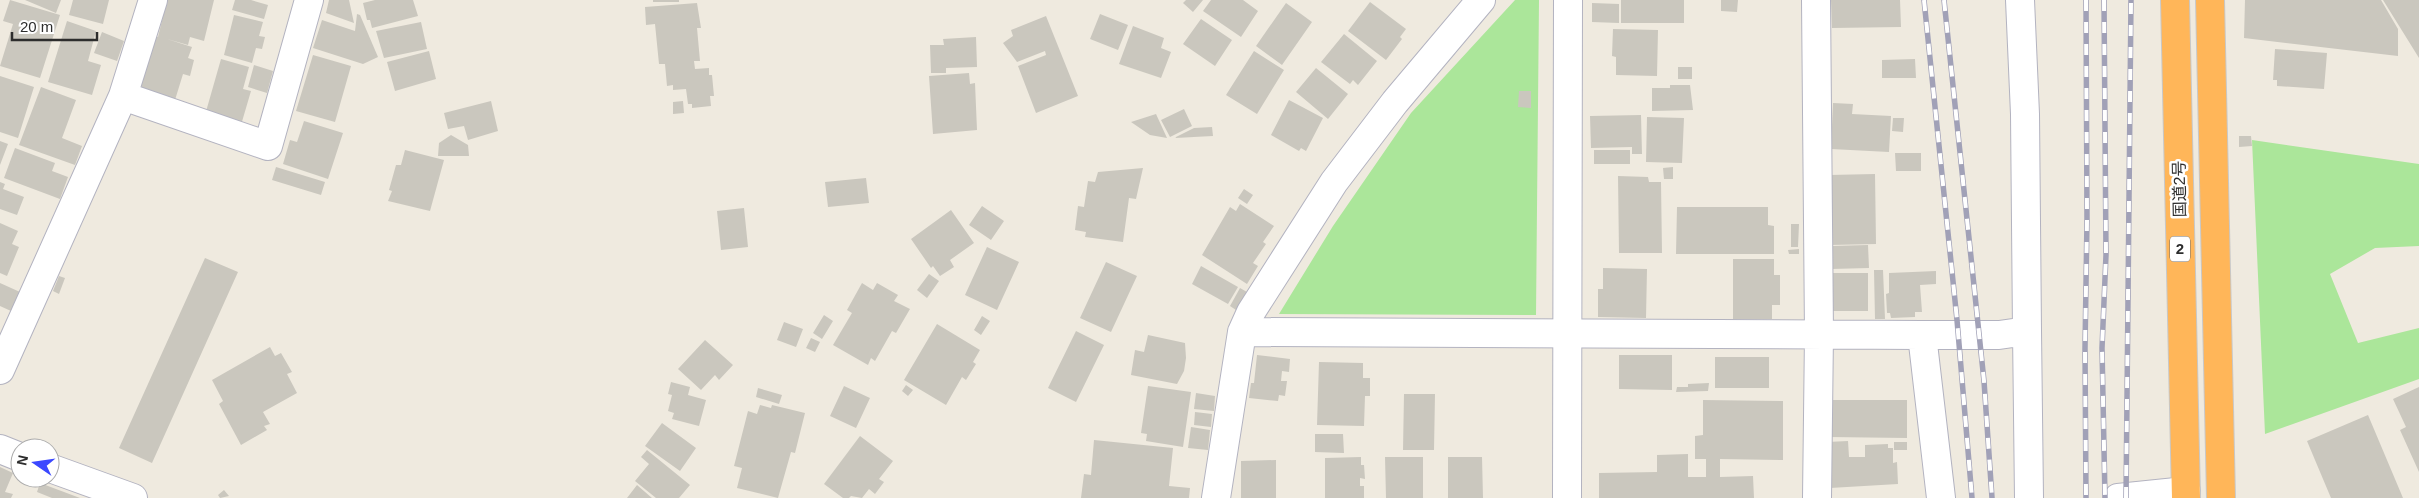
<svg xmlns="http://www.w3.org/2000/svg" width="2419" height="498" font-family="Arial,'Noto Sans JP',sans-serif">
  <rect width="100%" height="100%" fill="#efeadf"/>
  <path fill="#abe69a" d="M1515 0H1539L1536 315 1279 314 1333 226 1411 113Z
    M2252 140 2419 164V246L2375 248 2330 274 2358 343 2419 328V379L2265 434Z"/>
  <path fill="#cac7be" d="M10 0 60 15 40 78 0 66 13 24 3 21Z
    M25 0H61L56 13Z
    M73 0H109L103 24 69 15Z
    M167 0H214L204 41 190 37 188 45 167 39 192 47 188 58 194 60 190 76 183 74 175 100 140 91 142 85H140L155 36 158 37Z
    M235 0H251L268 5 264 19 232 10Z
    M329 0H349L354 23 326 13Z
    M375 0H413L418 16 372 28 370 20H367L363 3Z
    M653 0H679V2H653Z
    M1186 0H1203L1193 12 1183 3Z
    M1211 0H1243L1258 11 1241 37 1203 11Z
    M1621 0H1684V23H1621Z
    M1721 0H1738L1737 12 1721 11Z
    M1831 0H1900L1901 27 1832 28Z
    M2245 0H2381L2398 29V56L2244 38Z
    M2383 0H2419V58Z
    M1370 2 1406 29 1400 37 1402 39 1386 60 1348 31Z
    M697 3 701 28H697L700 61H694L695 69 709 68V75H712L714 96H710L711 106 692 108V104H688L686 89 673 90V85L667 86 665 64H659L655 24 646 25 645 7Z
    M1286 3 1312 22 1282 65 1256 46Z
    M1592 3 1619 4V23L1592 22Z
    M357 14 360 15 378 57 363 64 313 48 322 20 355 31Z
    M1100 14 1128 25 1118 50 1090 39Z
    M234 15 263 22 259 36 265 37 262 49 256 48 252 63 224 55Z
    M1046 16 1078 96 1036 113 1018 66 1046 55 1045 51 1017 62 1003 43 1013 36 1011 30Z
    M1201 19 1232 40 1215 66 1183 44Z
    M67 21 96 31 88 61 101 65 92 95 48 82Z
    M421 22 427 49 384 58 376 31Z
    M1133 26 1164 38 1161 48 1171 52 1161 78 1119 64Z
    M1613 29 1658 30 1657 76 1616 75V57L1612 56Z
    M102 32 124 41 117 61 94 53Z
    M1344 34 1377 61 1358 85 1353 80 1350 84 1321 62Z
    M976 37 977 67 946 68V73H931L930 45H944L943 39Z
    M2275 49 2327 53 2324 89 2277 86V80H2273Z
    M429 51 436 79 395 91 387 62Z
    M1254 51 1284 70 1257 114 1226 95Z
    M313 55 351 66 335 122 296 111Z
    M221 59 249 67 243 89 251 91 241 125 205 115Z
    M1915 59 1916 78H1882V60Z
    M254 65 273 71 267 93 248 87Z
    M1678 67H1692V79H1678Z
    M1316 68 1348 94 1328 119 1296 92Z
    M969 73 970 84 975 83 977 130 933 134 929 76Z
    M0 76 34 87 18 138 0 132Z
    M1670 85H1690L1693 110 1652 111V88H1670Z
    M41 87 76 100 62 138 82 146 75 165 19 145Z
    M1519 91H1531V108L1518 107Z
    M1289 100 1323 118 1306 151 1301 148 1299 151 1271 135Z
    M491 101 498 131 468 140 464 126 448 129 444 113Z
    M683 101 684 113 673 114V102Z
    M1833 103 1853 104 1852 114 1891 116 1889 152 1831 149Z
    M1184 109 1192 126 1170 137 1161 120Z
    M1156 114 1167 138 1150 135 1131 122Z
    M1641 115 1642 154H1632V147L1591 148 1590 116Z
    M1647 117 1684 118 1682 163 1646 162Z
    M1893 118H1904L1903 132 1892 131Z
    M304 121 343 133 328 179 283 164 290 140 297 142Z
    M1212 127 1213 136 1174 138 1194 128Z
    M451 135 468 145 469 156H438L439 143Z
    M2239 136H2251L2252 146 2239 147Z
    M0 141 8 144 0 165Z
    M15 148 55 163 52 171 68 177 60 199 4 178Z
    M405 150 444 160 430 211 388 201 392 191 389 190 396 165H401Z
    M1594 150H1630V164H1594Z
    M1895 153H1921V171H1896Z
    M276 167 325 182 321 195 272 180Z
    M1673 167V179H1664L1663 168Z
    M1143 168 1136 199 1129 198 1123 242 1085 237 1086 232 1075 230 1078 206 1084 207 1088 181 1095 182 1098 172Z
    M1875 174 1876 244 1830 245 1829 175Z
    M1618 176 1648 177 1649 182H1661L1662 253H1619Z
    M866 178 869 203 828 207 825 182Z
    M0 182 5 184 3 189 24 197 17 215 0 209Z
    M1244 189 1253 195 1247 204 1238 198Z
    M1240 204 1274 226 1263 242 1266 244 1253 263 1258 266 1247 284 1202 255 1230 207 1236 211Z
    M982 206 1004 221 991 240 969 225Z
    M1677 207H1768V225L1774 226V254H1676Z
    M744 208 748 247 721 250 717 211Z
    M951 210 974 243 950 260 954 267 940 276 933 266 931 268 911 239Z
    M0 223 18 231 12 244 19 247 7 276 0 273Z
    M1791 224H1799L1798 247H1791Z
    M1868 245 1869 268 1831 269V246Z
    M987 247 1019 262 997 310 965 295Z
    M1799 249V254H1789L1788 250Z
    M205 258 238 272 152 463 119 448Z
    M1733 259H1774V275H1780V305H1772V319H1733Z
    M1106 262 1137 276 1111 332 1080 318Z
    M1201 266 1238 287 1228 304 1192 284Z
    M1603 268 1647 269 1646 318 1598 317V289H1603Z
    M1874 270H1883L1885 319H1875Z
    M1936 271V284L1920 285 1922 312H1915V317L1891 318 1890 313H1887L1886 294 1889 293V273Z
    M1832 273H1868V311H1833Z
    M929 274 939 281 927 298 917 290Z
    M59 276 65 278 59 294 53 291Z
    M0 283 20 292 11 311 0 306Z
    M862 283 873 290 877 283 898 295 894 301 910 309 896 333 892 331 875 361 871 358 868 365 833 345 852 313 847 310Z
    M1240 288 1247 292 1236 310 1230 306Z
    M824 315 833 321 822 339 813 333Z
    M982 316 990 321 981 335 974 330Z
    M784 322 803 329 796 347 777 340Z
    M937 324 980 350 973 362 976 364 966 380 962 377 946 405 904 380Z
    M1076 331 1104 345 1076 402 1048 388Z
    M1148 335 1185 343 1186 358 1184 371 1177 384 1131 375 1135 350 1144 352Z
    M811 338 820 342 815 352 806 348Z
    M705 340 733 365 719 380 715 375 701 390 678 369Z
    M270 347 275 356 281 353 292 372 287 374 297 393 263 412 270 424 264 426 267 430 241 445 219 404 223 401 212 380Z
    M1257 355 1290 359 1289 372 1282 371 1281 381H1287L1285 396 1279 395 1278 401 1249 398 1251 383H1254Z
    M1619 355H1672V390L1619 389Z
    M1715 357H1769V388H1715Z
    M1319 362 1363 363V378H1370V396H1365L1364 426 1317 425Z
    M671 382 690 387 688 395 706 400 699 426 672 419 674 413 668 411 672 395 668 394Z
    M1709 383 1708 391 1676 392 1677 387H1688V384Z
    M906 385 913 390 908 396 902 391Z
    M844 386 870 398 856 428 830 416Z
    M1148 386 1191 392 1183 447 1146 441 1147 434 1141 433Z
    M2419 387V472L2400 430 2406 427 2393 399Z
    M758 388 782 395 779 404 756 397Z
    M1196 393 1215 396 1214 411 1194 409Z
    M1404 394H1435L1434 450H1403Z
    M1703 400 1783 401V460L1720 459V477L1753 476 1754 498H1599V473L1657 472V455L1688 454V477H1706V459H1695V436L1703 435Z
    M1830 400H1907V438L1829 437Z
    M760 405 771 408 772 405 805 413 795 453 791 452 778 498 737 488 742 468 734 466 748 411 757 414Z
    M1195 412 1212 414 1211 427 1194 425Z
    M2368 415 2403 498H2331L2307 441Z
    M662 423 696 448 680 471 645 446Z
    M1191 427 1210 430 1208 450 1188 448Z
    M1315 434H1343L1344 453 1315 452Z
    M860 436 893 461 879 479 884 482 875 494 869 489 862 498 851 496 849 498H843L824 484Z
    M1094 440 1173 448 1169 486 1190 488 1189 498H1081L1084 474 1091 475Z
    M1848 441 1849 457H1865V445L1888 444V448H1893V463L1897 462 1898 484 1830 488 1827 442Z
    M1894 442H1907V450H1894Z
    M647 450 690 485 679 498H656L635 481 649 464 641 457Z
    M1361 457V465H1364L1365 479 1360 478V486H1364V498H1325V458Z
    M1385 457H1423V498H1386Z
    M1448 457H1482L1483 498H1448Z
    M1276 460V498H1241V461Z
    M0 467 13 473 5 492 13 494 11 498H0Z
    M40 483 80 498H52L37 492Z
    M637 485 652 498H627Z
    M224 490 229 496 220 498 218 495Z"/>
  <g fill="none" stroke-linecap="round" stroke-linejoin="round">
    <g stroke="#b3b3c0" stroke-width="30">
      <path id="street" d="M1816 0 1819 334 1817 498
        M2020 0 2025 114 2027 331
        M123 96 268 146 309 0
        M1242 332 1922 335 1941 498
        M1922 335H1999L2027 331 2029 498
        M0 370 123 96 153 0
        M1216 498 1242 332 1251 312 1334 182 1395 102 1481 0
        M2118 498 2186 491"/>
    </g>
    <g stroke="#b3b3c0" stroke-width="30">
      <path id="secondary" d="M0 449 20 457
        M50 468 133 498
        M1567 498 1568 0"/>
    </g>
    <g stroke="#c8c8c8" stroke-width="30">
      <path id="highway" d="M2175 0 2186 498
        M2210 0 2221 498"/>
    </g>
    <use href="#street" stroke="#fff" stroke-width="28"/>
    <use href="#secondary" stroke="#fff" stroke-width="28"/>
    <use href="#highway" stroke="#ffb659" stroke-width="28"/>
    <g stroke="#a1a1b7" stroke-width="5.5">
      <path id="rail" d="M1924 0 1957 320 1972 498
        M1944 0 1984 381 1992 498
        M2086 0 2087 220 2085 349 2086 498
        M2104 0 2106 255 2102 348 2105 498
        M2126 498 2131 0"/>
    </g>
    <use href="#rail" stroke="#fff" stroke-width="4" stroke-dasharray="11" stroke-linecap="butt"/>
  </g>
  <g text-anchor="middle" stroke-width="5" stroke-linejoin="round" paint-order="stroke">
    <rect fill="#fff" stroke="#6c6c6c" stroke-width="1" x="2170" y="236.5" width="20" height="25" rx="4"/>
    <g font-size="15" font-weight="bold" fill="#2d2d2d">
      <text x="2180" y="254">2</text>
    </g>
    <g font-size="16" fill="#2d2d2d" stroke="#fff">
      <text transform="translate(2179 189) rotate(-91)" y="6">国道2号</text>
    </g>
  </g>
  <g transform="translate(35 463) rotate(283)"><circle r="24" fill="#ffffff" stroke="#ababab"/>
  <path d="M0-4L9 19L0 12L-9 19Z" fill="#3b48ff"/>
  <text y="-8" font-size="14" font-weight="bold" text-anchor="middle" fill="#2d2d2d">N</text>
  </g>
  <path d="M12 32v8h85v-8" fill="none" stroke="#2d2d2d" stroke-width="2.5"/>
  <text x="20" y="32" font-size="15" fill="#2d2d2d" stroke="#ffffff" stroke-width="4" paint-order="stroke">20 m</text>
</svg>
